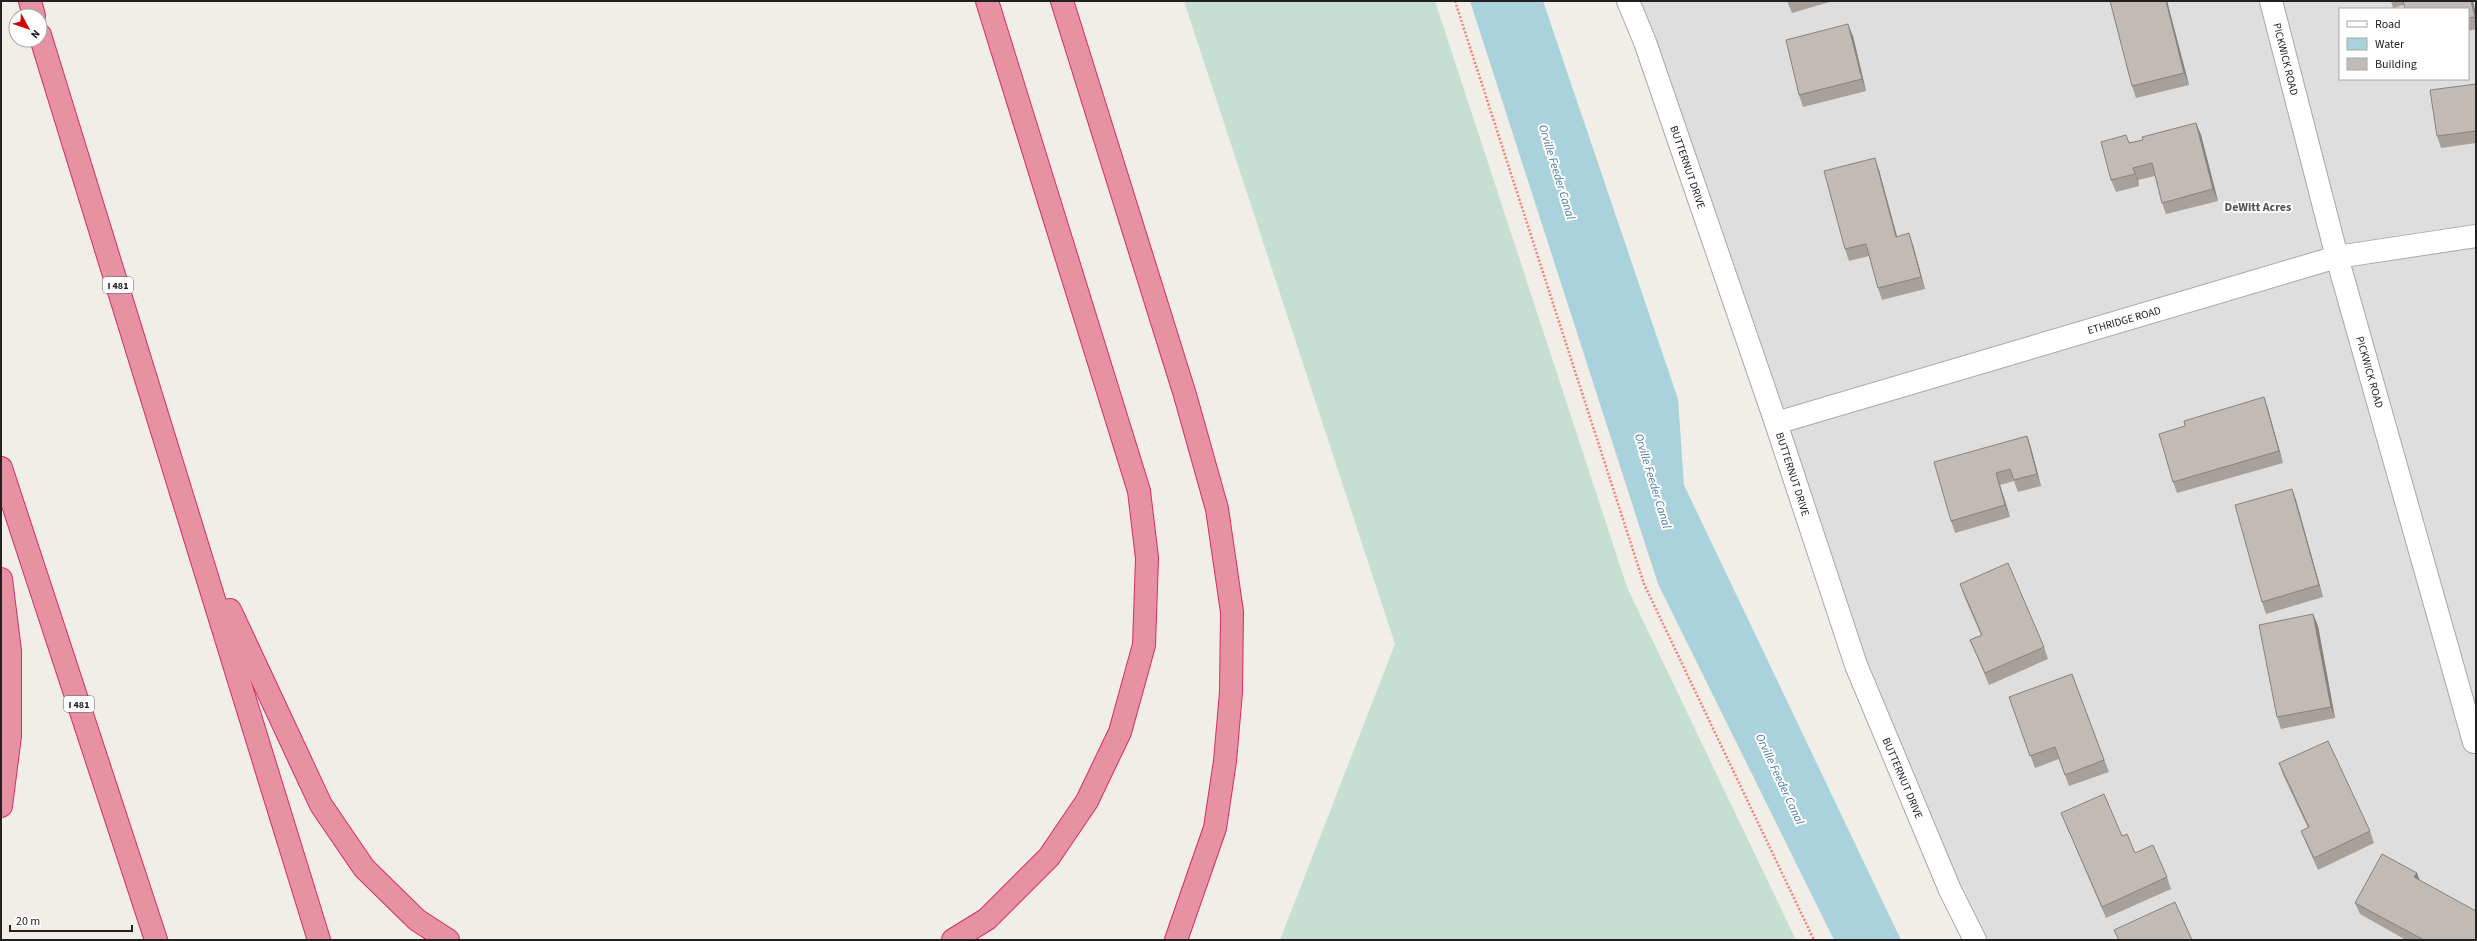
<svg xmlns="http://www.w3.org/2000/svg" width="2477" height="941" font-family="'Source Sans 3',sans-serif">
  <rect width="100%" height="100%" fill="#f1eee8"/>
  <path fill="#dfdede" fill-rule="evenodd" d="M1628 1H2476V940H1975L1856 665ZM2340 9H2468V79H2340Z"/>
  <path fill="#c5dfd3" d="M1184 1H1435L1627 587 1796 940H1280L1395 644Z"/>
  <path fill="#aad2dd" d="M1470 1H1543L1678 399 1684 485 1901 940H1834L1658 584Z"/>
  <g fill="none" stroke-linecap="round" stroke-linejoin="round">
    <g stroke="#a8a8a8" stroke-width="24">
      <path id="minor" d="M1628 1 1645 42 1776 423 1856 665 1950 890 1975 940
        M2271 1 2337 257 2474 742
        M1776 423 2337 257 2476 236"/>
    </g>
    <g stroke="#d82c69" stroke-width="24">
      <path id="motorway" d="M30 1 34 16
        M1062 1 1185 395 1217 509 1232 612 1231 692 1225 761 1215 828 1176 940
        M40 35 319 940
        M1 468 156 940
        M1 579 10 651V736L1 806
        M230 610 321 805 364 868 417 920 448 940
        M953 940 987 919 1049 857 1087 801 1120 732 1144 645 1147 558 1139 491 987 1"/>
    </g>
    <path stroke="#f77f73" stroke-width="2.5" stroke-dasharray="2 2" stroke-linecap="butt" d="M1455 1 1644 584 1814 940"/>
    <use href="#minor" stroke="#fff" stroke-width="22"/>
    <use href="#motorway" stroke="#e692a3" stroke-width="22"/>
  </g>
  <path fill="#a7a09b" d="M1787 1H1833L1792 13Z
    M2110 1H2167L2189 85 2136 98 2132 86Z
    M2391 1H2473L2476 14V29L2468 31V9L2404 5 2393 8Z
    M1853 36 1866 91 1803 107 1799 95Z
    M2476 84V143L2441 148 2437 136Z
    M2196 123 2201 135 2218 201 2166 214 2162 203 2155 176 2138 180 2139 186 2116 192 2111 180 2129 143 2143 140Z
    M1879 170 1897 236 1913 245 1925 289 1882 300 1878 288 1869 256 1849 261 1845 249Z
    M2264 397 2268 409 2283 463 2177 493 2173 482 2185 426Z
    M2027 436 2031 448 2041 486 2018 492 2014 481 2000 485 2010 517 1955 533 1951 521Z
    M2292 489 2296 500 2323 597 2266 614 2262 602Z
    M1960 584 2044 647 2048 659 1989 685 1975 651 1970 640 1981 635 1964 596Z
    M2313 614 2318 626 2335 718 2281 729 2277 717Z
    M2072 674 2109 772 2069 786 2059 759 2035 768 2009 697Z
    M2279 763 2370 831 2374 843 2318 870 2306 843 2301 831 2308 828 2283 775Z
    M2061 813 2122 836 2135 853 2167 877 2171 889 2106 918 2066 825Z
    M2417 873 2419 880 2476 940H2406L2360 914 2355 903Z"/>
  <path fill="#88827e" d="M2166 1H2167L2189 85 2184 73Z
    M2471 1H2473L2476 14V18Z
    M1848 24 1853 36 1866 91 1862 79Z
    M2196 123 2201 135 2218 201 2213 189Z
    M1875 158 1879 170 1900 248 1896 237Z
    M2133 168 2138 180 2139 186Z
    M1909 233 1913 245 1925 289 1921 277Z
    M2264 397 2268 409 2283 463 2279 451Z
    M2027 436 2031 448 2041 486 2037 474Z
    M1996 473 2000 485 2010 517 2005 505Z
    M2292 489 2296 500 2323 597 2319 585Z
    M2313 614 2318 626 2335 718 2331 707Z
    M2417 873 2421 884 2414 877Z"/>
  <path fill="#c2bab4" stroke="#88827e" d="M2110 1H2166L2184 73 2132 86Z
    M2403 1H2471L2475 17 2468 18V9H2405Z
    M1848 24 1862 79 1799 95 1786 40Z
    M2476 84V131L2437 136 2430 90Z
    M2196 123 2213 189 2162 203 2152 163 2133 168 2135 174 2111 180 2101 142 2126 135 2129 143 2143 140 2142 137Z
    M1875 158 1896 237 1909 233 1921 277 1878 288 1866 244 1845 249 1824 171Z
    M2264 397 2279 451 2173 482 2159 434 2185 426 2184 421Z
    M2027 436 2037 474 2014 480 2010 469 1996 473 2005 505 1951 521 1934 462Z
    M2292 489 2319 585 2262 602 2235 505Z
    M2008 563 2044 647 1985 673 1970 640 1982 635 1960 584Z
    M2313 614 2331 707 2277 717 2259 625Z
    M2072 674 2104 760 2065 775 2055 747 2030 756 2009 697Z
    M2328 741 2370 831 2314 858 2301 831 2309 827 2279 763Z
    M2104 794 2122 836 2127 834 2135 853 2153 845 2167 877 2102 907 2061 813Z
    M2382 854 2417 873 2414 877 2476 911V940H2424L2355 903Z
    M2175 902 2192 940H2119L2114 930Z"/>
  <g text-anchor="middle" stroke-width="4" stroke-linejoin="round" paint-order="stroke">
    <g fill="#fff" stroke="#646464" stroke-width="1">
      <rect x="103" y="277" width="30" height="16" rx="3"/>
      <rect x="64" y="696" width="30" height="16" rx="3"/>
    </g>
    <g font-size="10" font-weight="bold" fill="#212121">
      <text x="118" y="289">I 481</text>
      <text x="79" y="708">I 481</text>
    </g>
    <g font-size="11" fill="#212121" stroke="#fff">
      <text transform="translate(2286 59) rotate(76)" y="4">PICKWICK ROAD</text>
      <text transform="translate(1688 167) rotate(71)" y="4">BUTTERNUT DRIVE</text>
      <text transform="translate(2124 320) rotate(-16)" y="4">ETHRIDGE ROAD</text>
      <text transform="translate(2370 372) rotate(74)" y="4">PICKWICK ROAD</text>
      <text transform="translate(1793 474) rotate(72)" y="4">BUTTERNUT DRIVE</text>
      <text transform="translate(1903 778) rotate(67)" y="4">BUTTERNUT DRIVE</text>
    </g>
    <g font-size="12" font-style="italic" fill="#4b7aa8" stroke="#fff">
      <text transform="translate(1557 172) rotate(73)" y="4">Orville Feeder Canal</text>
      <text transform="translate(1653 481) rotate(73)" y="4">Orville Feeder Canal</text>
      <text transform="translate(1780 779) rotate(65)" y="4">Orville Feeder Canal</text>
    </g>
    <g font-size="12" font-weight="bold" fill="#545454" stroke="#fff">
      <text x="2258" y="211">DeWitt Acres</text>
    </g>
  </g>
  <rect width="2477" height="941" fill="none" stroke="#212121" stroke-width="4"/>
  <rect x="2339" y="8" width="130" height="72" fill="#ffffff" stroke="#a6a6a6"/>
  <rect x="2347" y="21" width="20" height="6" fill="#ffffff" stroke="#a6a6a6"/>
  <text x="2375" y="28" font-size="12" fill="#212121">Road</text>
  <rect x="2347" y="38" width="20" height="12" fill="#aad2dd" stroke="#a6a6a6"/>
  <text x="2375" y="48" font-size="12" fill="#212121">Water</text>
  <rect x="2347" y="58" width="20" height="12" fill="#c2bab4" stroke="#a6a6a6"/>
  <text x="2375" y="68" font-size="12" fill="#212121">Building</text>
  <g transform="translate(28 28) rotate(130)"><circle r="19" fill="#ffffff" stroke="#a6a6a6"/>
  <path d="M0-3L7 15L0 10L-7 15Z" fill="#cd0507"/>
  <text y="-6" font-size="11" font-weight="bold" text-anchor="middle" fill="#212121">N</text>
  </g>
  <path d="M10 925v6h122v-6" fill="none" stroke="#212121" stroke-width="2"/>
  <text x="16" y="925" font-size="12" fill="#212121" stroke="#ffffff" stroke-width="3" paint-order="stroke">20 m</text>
</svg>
